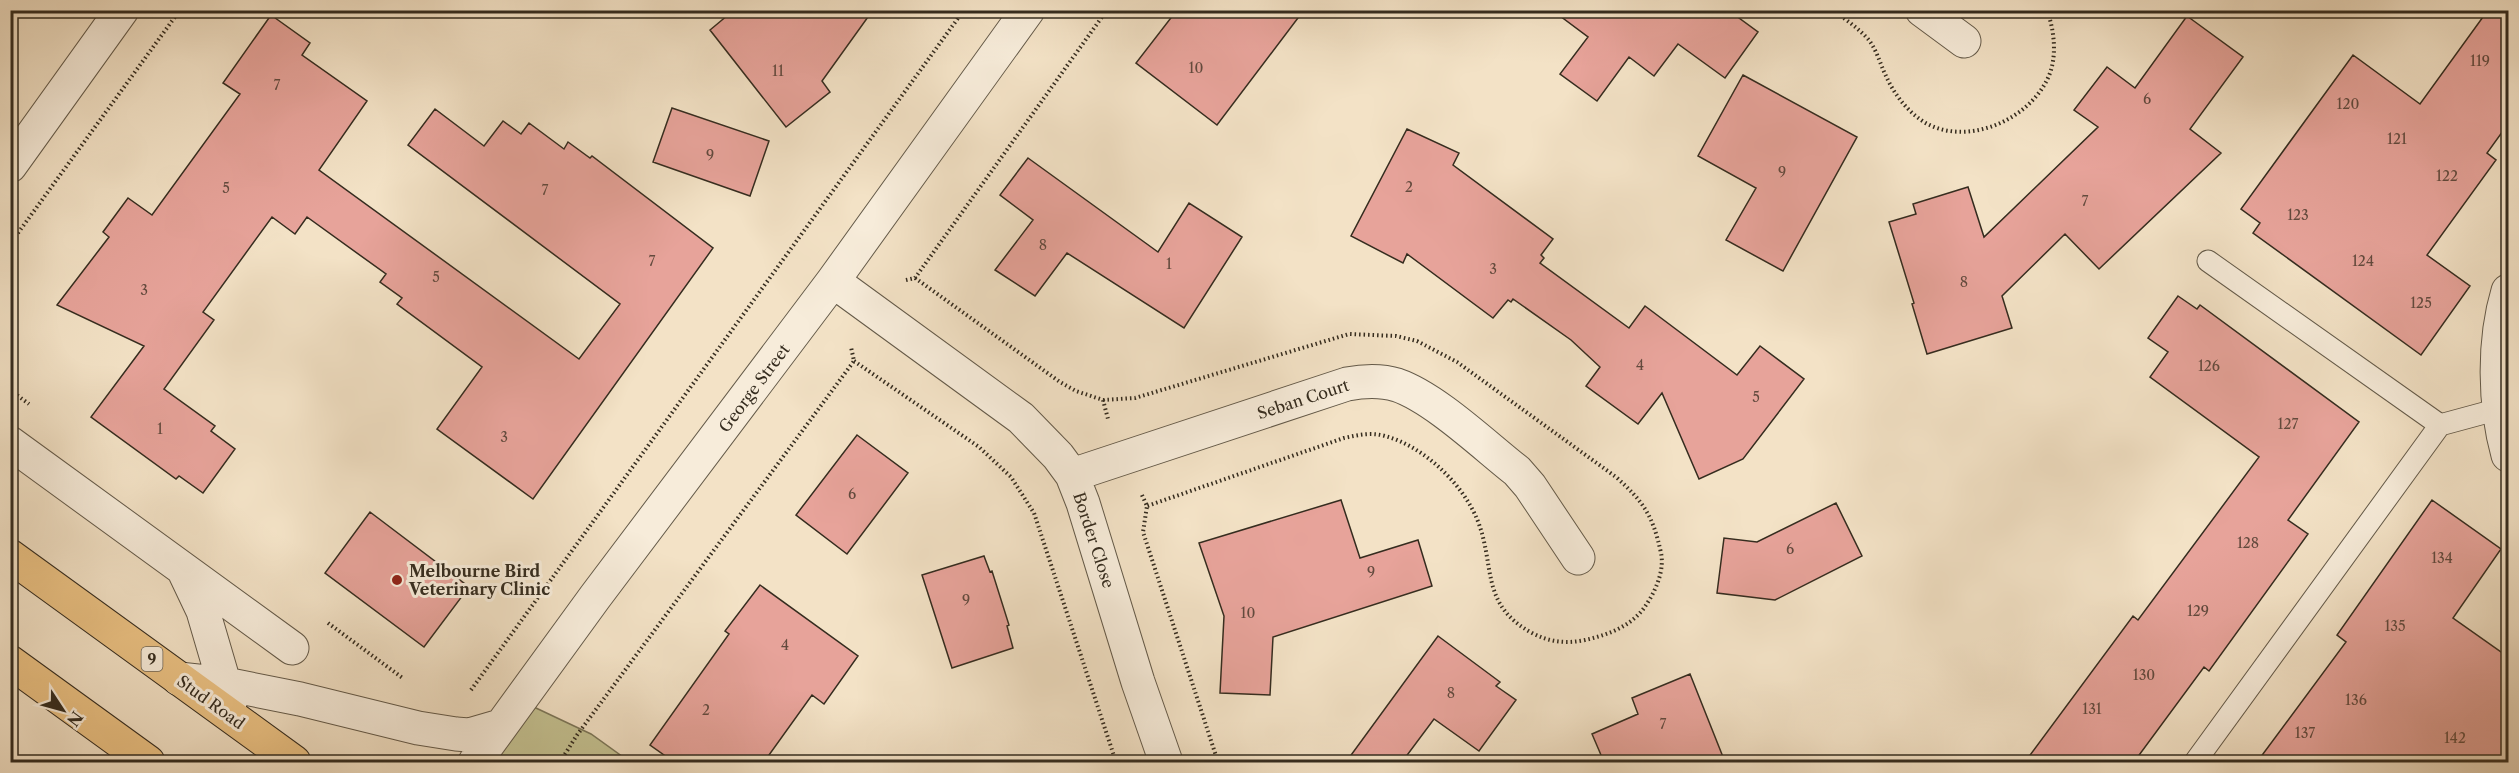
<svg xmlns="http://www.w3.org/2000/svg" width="2519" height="773" font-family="'Libre Caslon Text',serif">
  <rect width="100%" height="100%" fill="#f3e2c6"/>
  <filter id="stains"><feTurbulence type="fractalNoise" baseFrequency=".00333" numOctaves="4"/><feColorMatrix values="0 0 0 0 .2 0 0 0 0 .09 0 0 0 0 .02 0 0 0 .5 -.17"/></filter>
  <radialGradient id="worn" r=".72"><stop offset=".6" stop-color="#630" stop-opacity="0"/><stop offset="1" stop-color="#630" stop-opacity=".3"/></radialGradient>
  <path fill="#c3c090" stroke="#7c7658" stroke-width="1.5" d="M519 700 591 734 630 762H475Z"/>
  <path fill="#e7a39a" stroke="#352c1f" stroke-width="1.5" d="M734 10H873L822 81 830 92 786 127 710 30Z
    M1177 10H1304L1217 125 1136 63Z
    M1552 10H1728L1758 32 1725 78 1678 44 1654 76 1629 57 1597 101 1560 74 1588 37Z
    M2488 10H2508V124L2487 153 2496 160 2427 255 2470 286 2421 355 2253 233 2260 223 2241 209 2353 55 2420 104Z
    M271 15 310 43 302 55 367 101 319 170 579 359 620 304 408 145 435 109 484 146 503 121 521 134 529 123 564 149 568 142 590 158 592 156 713 248 533 499 437 429 482 367 397 304 402 298 380 282 386 274 307 217 295 234 272 217 203 312 214 320 164 389 215 426 211 431 235 449 203 493 179 476 176 479 91 417 144 346 57 305 109 237 103 232 128 198 152 215 240 94 223 83Z
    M2187 16 2243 57 2190 129 2221 153 2099 269 2065 234 2002 296 2012 328 1927 354 1912 304 1914 303 1889 222 1916 214 1913 204 1968 187 1984 237 2098 127 2074 110 2107 67 2135 88Z
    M1743 75 1857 137 1783 271 1726 240 1756 188 1698 156Z
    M672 108 769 141 750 196 653 162Z
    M1407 129 1459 153 1453 165 1553 239 1541 255 1544 258 1540 263 1629 328 1645 306 1737 375 1760 346 1804 379 1743 459 1699 479 1662 393 1638 424 1586 386 1600 367 1571 340 1513 299 1511 302 1508 300 1493 318 1407 254 1403 263 1351 236Z
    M1028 158 1158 252 1189 203 1242 237 1184 328 1067 253 1035 296 995 270 1033 220 1000 195Z
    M2178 296 2197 309 2200 305 2359 422 2288 520 2308 534 2209 671 2204 667 2134 762H2025L2133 616 2138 620 2259 457 2150 377 2168 352 2148 338Z
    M857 435 908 473 847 554 796 515Z
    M1341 500 1360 558 1418 540 1432 586 1273 637 1270 695 1220 693 1224 616 1199 543Z
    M2432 500 2501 549 2453 618 2508 657V762H2257L2346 642 2337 635Z
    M1836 503 1862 556 1775 600 1717 593 1724 538 1757 542Z
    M370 512 469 587 424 647 325 573Z
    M984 556 990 572 992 571 1009 625 1007 626 1013 648 952 668 922 575Z
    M760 585 858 656 824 704 812 695 764 762H674L650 745 729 634 725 631Z
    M1438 636 1500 682 1496 686 1516 700 1479 751 1434 719 1402 762H1346Z
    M1690 674 1725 762H1604L1592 734 1638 714 1632 698Z"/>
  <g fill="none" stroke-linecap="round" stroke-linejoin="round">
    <g stroke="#645a49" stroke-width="23">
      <path id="lane" d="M2208 261 2440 425
        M2195 762 2440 425 2499 409"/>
    </g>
    <g stroke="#645a49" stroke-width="35">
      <path id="street" d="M1922 10 1964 41
        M10 166 122 10
        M833 281 1021 418 1058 456 1072 475 1083 503 1138 682 1166 762
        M2508 291C2493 341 2494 405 2508 455
        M10 443 292 648
        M1072 475 1347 384C1363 381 1381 380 1397 385 1435 398 1485 446 1517 471L1530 486 1578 558
        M184 571 203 611 230 703
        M179 679 225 684 300 699 418 728 456 734 469 735 500 726
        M475 762 595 597 833 281 1028 10"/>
    </g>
    <g stroke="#352c1f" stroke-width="35">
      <path id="highway" d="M10 556 294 762
        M10 662 148 762"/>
    </g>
    <path stroke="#352c1f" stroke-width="4" stroke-dasharray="1.5 3" stroke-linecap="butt" d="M1833 10C1845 19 1858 28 1868 39 1877 50 1880 64 1886 76 1894 94 1907 111 1924 122 1967 148 2033 119 2050 73 2057 53 2054 30 2047 10
      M10 244 180 10
      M915 278 1060 382 1076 391 1103 400 1108 419
      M906 280 915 278 1107 10
      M854 361 979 447 1011 477 1034 513 1116 762
      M10 390 29 404
      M1103 400 1135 398 1349 334 1396 336 1417 341 1457 362 1616 477C1644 502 1653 516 1661 553 1665 572 1654 594 1644 608 1630 627 1607 635 1585 640 1566 644 1549 642 1532 633 1479 604 1496 565 1477 519 1462 483 1423 446 1385 436 1371 432 1358 435 1344 438L1147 506
      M1142 495 1147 506 1143 532 1218 762
      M328 623 404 679
      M471 690 964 10
      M560 762 577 735 854 361 851 347"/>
    <use href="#lane" stroke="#f7ecda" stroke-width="21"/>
    <use href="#street" stroke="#f7ecda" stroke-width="33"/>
    <use href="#highway" stroke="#eac183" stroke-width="33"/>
  </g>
  <circle fill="#8f2418" stroke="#f7ecda" stroke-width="2" cx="397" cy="580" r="6"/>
  <g text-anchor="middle" stroke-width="6" stroke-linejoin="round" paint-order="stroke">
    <g font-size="14" fill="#624a3e">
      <text x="2480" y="66">119</text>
      <text x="1196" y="73">10</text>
      <text x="778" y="76">11</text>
      <text x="277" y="90">7</text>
      <text x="2147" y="104">6</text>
      <text x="2348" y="109">120</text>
      <text x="2397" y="144">121</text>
      <text x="710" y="160">9</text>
      <text x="1782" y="177">9</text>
      <text x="2447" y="181">122</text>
      <text x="1409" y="192">2</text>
      <text x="226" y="193">5</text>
      <text x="545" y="195">7</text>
      <text x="2085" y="206">7</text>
      <text x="2298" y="220">123</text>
      <text x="1043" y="250">8</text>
      <text x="652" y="266">7</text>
      <text x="2363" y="266">124</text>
      <text x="1169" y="269">1</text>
      <text x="1493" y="274">3</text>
      <text x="436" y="282">5</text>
      <text x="1964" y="287">8</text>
      <text x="144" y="295">3</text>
      <text x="2421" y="308">125</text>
      <text x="1640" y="370">4</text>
      <text x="2209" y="371">126</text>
      <text x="1756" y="402">5</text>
      <text x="2288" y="429">127</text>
      <text x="160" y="434">1</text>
      <text x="504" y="442">3</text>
      <text x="852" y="499">6</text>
      <text x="2248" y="548">128</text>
      <text x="1790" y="554">6</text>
      <text x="2442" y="563">134</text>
      <text x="1371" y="577">9</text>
      <text x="966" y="605">9</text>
      <text x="2198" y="616">129</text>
      <text x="1248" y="618">10</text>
      <text x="2395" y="631">135</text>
      <text x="785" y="650">4</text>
      <text x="2144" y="680">130</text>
      <text x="1451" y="698">8</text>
      <text x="2356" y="705">136</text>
      <text x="2092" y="714">131</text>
      <text x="706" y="715">2</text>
      <text x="1663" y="729">7</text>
      <text x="2305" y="738">137</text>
      <text x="2455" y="743">142</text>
    </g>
    <rect fill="#f7ecda" stroke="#6f6657" stroke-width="1.5" x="141.5" y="647" width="21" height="24" rx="4.5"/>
    <g font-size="15" font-weight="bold" fill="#352c1f">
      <text x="152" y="664">9</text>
    </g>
    <g font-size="16" fill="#352c1f" stroke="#f7ecda">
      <text transform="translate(754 388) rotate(-53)" y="6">George Street</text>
      <text transform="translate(1303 399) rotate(-18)" y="6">Seban Court</text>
      <text transform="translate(1094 540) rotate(72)" y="6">Border Close</text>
      <text transform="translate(211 702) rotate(36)" y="6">Stud Road</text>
    </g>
    <g font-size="16" font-weight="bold" fill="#352c1f" stroke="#f7ecda" text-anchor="start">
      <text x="409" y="577">Melbourne Bird<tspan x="409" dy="18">Veterinary Clinic</tspan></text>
    </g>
  </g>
  <rect width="2519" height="773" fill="none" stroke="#f3e2c6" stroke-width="36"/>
  <rect x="12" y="12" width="2495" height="749" fill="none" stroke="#352c1f" stroke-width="3"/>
  <rect x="18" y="18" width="2483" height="737" fill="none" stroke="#352c1f" stroke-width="1.5"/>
  <g transform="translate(63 710) rotate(126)" stroke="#f7ecda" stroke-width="4.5" paint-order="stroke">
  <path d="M0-4.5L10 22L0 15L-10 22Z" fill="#352c1f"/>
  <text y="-9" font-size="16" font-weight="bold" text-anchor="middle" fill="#352c1f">N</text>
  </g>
  <rect width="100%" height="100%" filter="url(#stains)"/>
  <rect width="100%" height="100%" fill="url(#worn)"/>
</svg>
